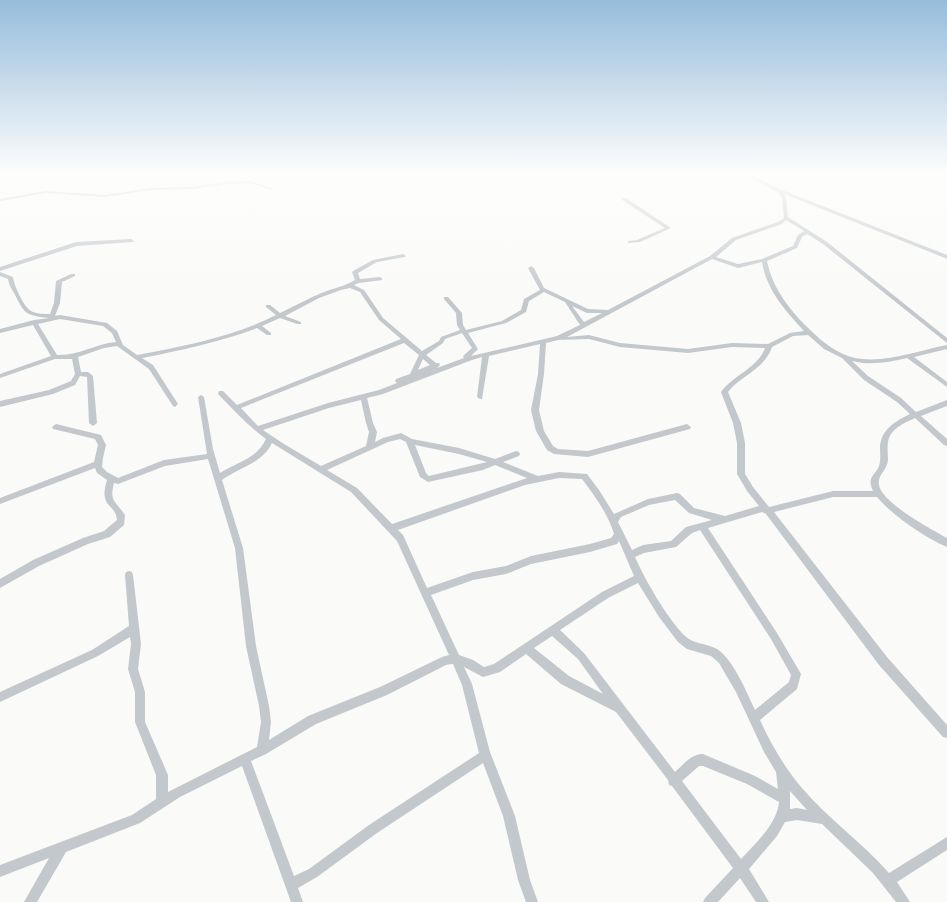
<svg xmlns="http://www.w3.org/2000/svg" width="947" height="902" font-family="'Archivo Narrow',sans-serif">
  <rect width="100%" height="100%" fill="#fafaf8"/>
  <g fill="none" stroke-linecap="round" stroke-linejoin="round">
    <path fill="#c3c8cc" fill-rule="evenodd" d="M739 172H745L782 190 947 255V259L945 258 784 194 786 198 788 217 827 242 947 338V343L823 244 807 234 802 237 797 248 767 261C772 285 784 302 800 320 813 333 826 346 843 354 873 368 916 351 947 345V349L914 357 947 382V387L907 358C889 362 871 366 852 361L868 376 901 398 916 412 947 400V406L921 416 947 439V446L944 445 915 418C904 423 890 429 888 442 887 448 888 454 888 460 887 471 877 475 879 485 882 503 931 529 947 538V547C924 537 893 516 877 497H833L774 512 887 657 947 725V738L943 737 879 665 766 514 762 512 708 528 777 633 801 674 797 689 760 720C771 744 784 767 802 788 828 819 862 842 889 873L947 837V850L897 882 910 902H896L873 873 822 824 797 820 785 822 777 836 749 869 769 902H756L740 878 718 902H703L705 898 733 868 672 786 669 785 668 780 616 712 561 684 526 654 500 672 483 677 464 667 472 684 490 752 515 816 530 880 538 902H526L518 880 503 816 483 763 377 833 317 877 298 888 303 902H291L242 766 180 797 140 823 66 852 37 902H24L49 858 0 877V865L132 815 156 799V775L135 722V692L128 669 131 644 130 637 98 656 0 702V692L92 650 129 626 125 575 126 572 129 571 132 572 133 575 141 644 138 669 145 692V722L168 775V792L257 747 261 722 259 706 246 646 235 548 208 459 165 466 118 484 114 483C109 502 116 501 125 515L124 525 110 537 88 544 39 566 0 588V579L33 560 83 538 104 531 117 520C116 503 98 509 107 480L97 473 95 468 0 504V498L94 462 98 445 95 439 53 429 52 427 56 424 101 435 106 445 103 458 102 467 107 472 118 478 164 460 207 454 198 397 201 395 204 397 213 449 220 473C237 462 257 459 266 439 248 426 234 410 219 395L218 393 219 391H223L237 405 401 339 379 320 360 292 350 288 341 290 319 298 285 316 301 322V324H297L280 318 262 326 271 333V335H267L257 328C220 342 181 350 142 358L153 365 178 404 175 407 173 406 149 369 117 346 104 348 78 357 81 372H88L93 376 97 423 93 426 89 423 87 377 80 376 75 385 53 394 0 407V401L49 390 71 381 75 374 72 359H55L0 378V374L51 356 33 325 0 333V329L34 320 49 318C24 315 25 314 14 293 11 288 9 285 8 279L0 276V272L13 277C14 285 23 306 31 311 36 314 44 314 50 314L54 303 56 281 71 274H75V276L62 282 60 303 55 316 60 315 107 323 117 331 123 345 137 355C184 346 233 337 276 315L266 307V305H270L280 313C295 306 309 298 324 292 335 288 345 286 355 280L352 272 353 271 373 260 403 254 406 256 405 257 377 262 358 273 360 279 380 277 382 278V280L359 283 354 285 364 290 383 318 422 351 439 341 441 337 460 330 457 325 456 313 444 299V297H448L462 313 463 325 466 330 502 321 521 310 524 299 540 290 528 268 531 266 534 268 544 288 588 309 608 310 710 256 732 238 778 222 784 218 782 198 778 192ZM786 220 804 231 798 235 793 246 762 259 738 264 716 257 736 240 782 224ZM712 259 738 268 762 262C767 291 785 310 804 331L790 333 768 344 732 343 688 349 620 343 589 335 567 337ZM544 292 565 302 580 325 557 336 471 356 478 349 468 333 506 323 526 312 529 301ZM572 306 587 313H602L584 322ZM60 319 103 326 112 333 116 342C95 344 78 356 57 355L38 324ZM462 333 472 348 463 356 464 358 418 375 437 368 440 365 439 363H436L426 355 443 343 445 339ZM808 335 824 349 842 358 864 380 897 402 910 414C896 421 881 429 880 447 880 452 881 460 879 466 876 475 866 476 873 491H833L769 507 753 487 745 474V443L741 423 728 392C741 375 765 369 772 347L793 336ZM589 339 620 347 688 353 732 347 765 348C758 368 733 375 721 392L733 423 737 443V474L747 491 759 506 725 516 694 508 680 494 677 493 648 499 614 514 599 490 587 474 559 472 538 476 503 462 519 456 520 454 519 452 516 451 495 459 459 448 412 439 401 433 383 438 375 442 377 432 373 423 367 398 383 394 472 360 482 357 477 397 480 399H482L489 356 540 344 538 374 531 410 536 431 547 450 554 454 588 457 690 429 691 427 687 424 588 451 558 449 553 446 544 431 539 410 544 374 546 343 558 340ZM404 343 419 355 410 374 396 379 395 381 397 383 379 390 328 403 258 426 241 408ZM423 359 430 365 418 370ZM361 400 366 423 369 432 366 446 321 466 284 444 263 430 329 408ZM400 439 406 442 420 477 428 482 483 470 495 465 527 478 392 524 357 488 327 470 388 442ZM272 443 351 492 397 541 449 655 442 657 380 687 308 716 269 740 271 722 269 706 256 646 243 548 222 480C239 467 262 464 272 443ZM415 445 459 454 487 462 429 476 426 473ZM559 478 582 479C595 496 608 514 614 534L611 538 590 544 531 556 506 566 473 572 427 588 403 535 398 530 525 485ZM675 500 689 513 712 520 686 527 671 541 643 545 632 550 618 522 621 517 649 505ZM700 530 771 639 791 675 789 682 755 710C747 693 732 656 715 648 705 643 693 644 685 636 667 618 645 580 635 557L644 553 676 547 692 533ZM619 541 634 576 602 592 494 664 484 667 473 660 459 655 431 595 473 580 506 574 531 564 590 552 617 544ZM638 583 659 617 678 642 687 649 711 656 719 663 736 692 764 752 776 772 778 789 755 776 703 754C691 754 684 764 675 772L584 653 560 630 608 598ZM552 636 578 659 603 694 569 676 534 648ZM451 664H453L462 685 479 753 369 825 309 869 294 876 251 761 266 754 316 724 387 695 446 665ZM699 766H703L747 784 779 802C777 824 756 843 741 859L682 781ZM790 791 807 810 797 808 790 809Z
      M251 181 274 189 272 190 251 183 226 184 192 189 151 190 105 197 45 193 0 201V199L45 191 105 195 151 188 192 187 226 182Z
      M622 198H626L671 228 640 242 628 243V241L637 240 665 228 622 200Z
      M131 239 134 241 133 242 77 246 0 271V267L76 242Z"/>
  </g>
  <linearGradient id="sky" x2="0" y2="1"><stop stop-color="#96bcdc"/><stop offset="0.58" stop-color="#fdfdfc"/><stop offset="1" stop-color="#fdfdfc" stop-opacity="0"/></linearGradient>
  <rect width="947" height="299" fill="url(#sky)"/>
</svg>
